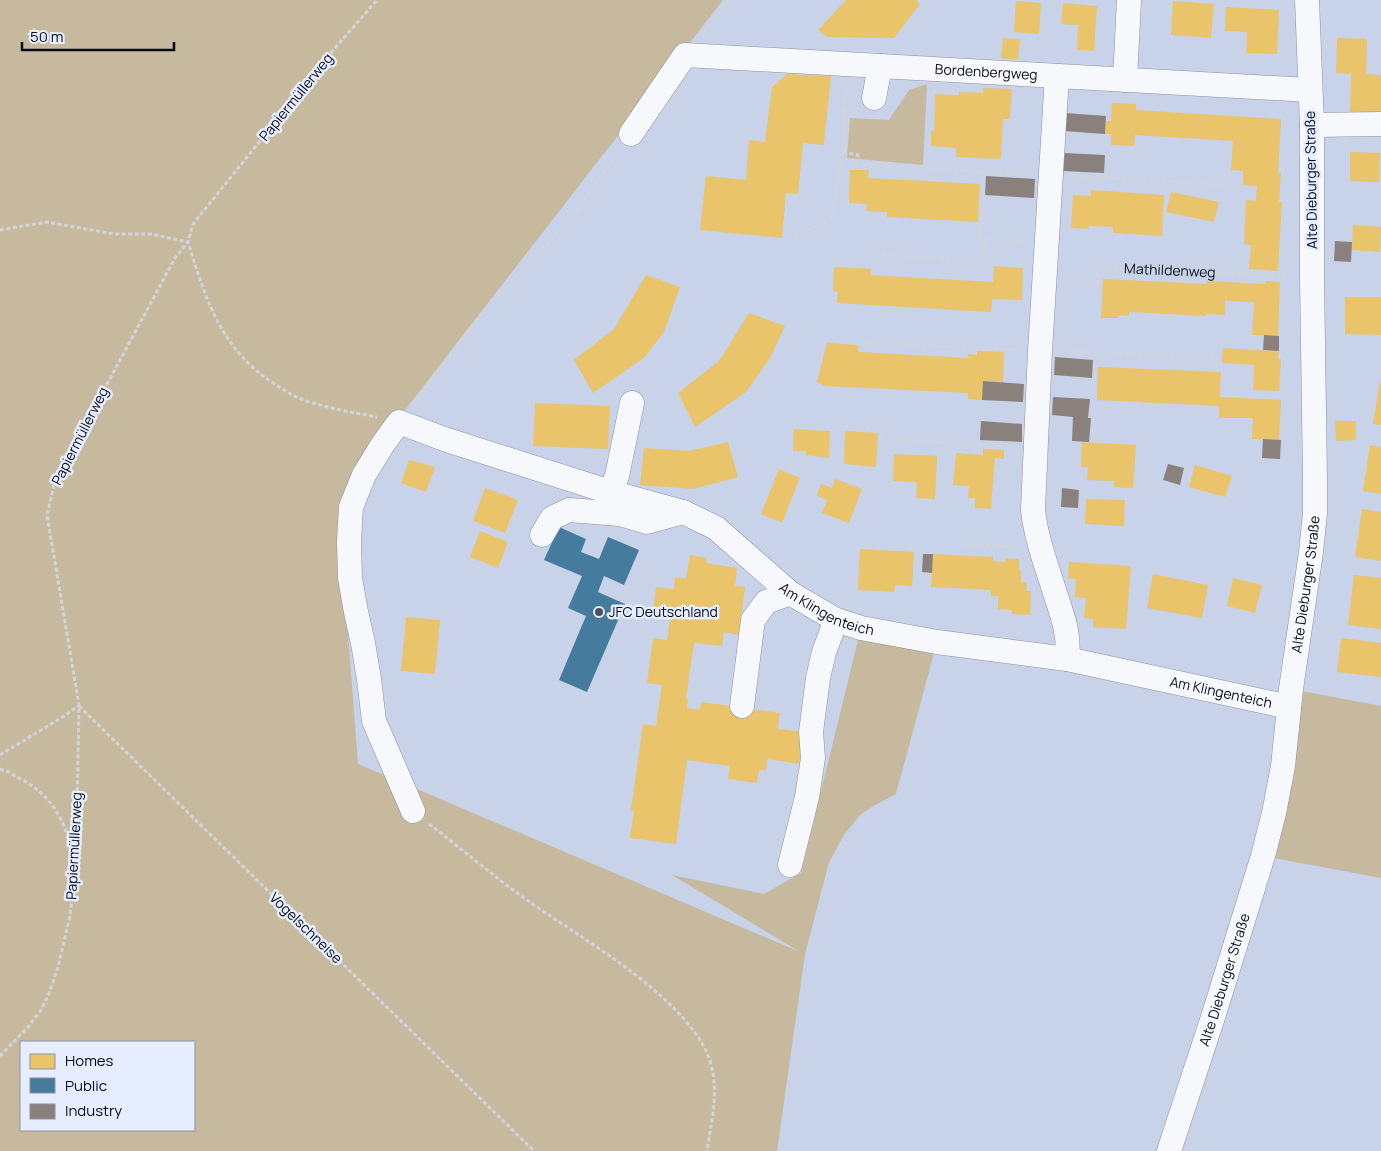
<svg xmlns="http://www.w3.org/2000/svg" width="1381" height="1151" font-family="Manrope,sans-serif">
  <rect width="100%" height="100%" fill="#c8d2e8"/>
  <path fill="#c6b99d" fill-rule="evenodd" d="M0 0H723L398 419 341 543 358 764 800 952 672 875 764 894 801 873 861 628 937 642 896 794 875 805 860 815 844 835 829 862 805 954 777 1151H0ZM21 1042H194V1130H21Z
    M927 84 923 165 847 158 850 118 889 120 909 90Z
    M1291 689 1381 706V878L1263 856Z"/>
  <path fill="#e9c46a" d="M846 0H916L920 4 894 38 828 37 818 30Z
    M1016 1 1041 3 1039 34 1014 32Z
    M1173 1 1214 4 1211 38 1171 35Z
    M1063 3 1097 6 1094 51 1077 50 1078 25 1061 24Z
    M1226 7 1279 10 1277 54 1246 53 1247 32 1225 31Z
    M1003 38 1020 39 1018 60 1001 58Z
    M1337 38 1367 39 1366 74 1381 75V113L1350 112 1351 74 1336 73Z
    M787 74 831 76 824 145 803 143 798 194 786 193 782 238 700 230 706 176 746 180 749 140 765 142 772 87Z
    M983 88 1012 89 1010 119H1003L1001 159 956 157V148L931 146V131H934L935 94 959 95V92L983 93Z
    M1112 103 1136 104V110L1281 119 1278 173H1281L1279 202H1282L1278 271 1249 269 1251 245 1244 244 1246 200 1256 201 1257 186 1243 185V171L1231 170 1233 141 1135 135 1134 146 1111 145V134H1105L1106 121H1111Z
    M1350 152 1380 153 1379 182 1350 181Z
    M850 170H869L868 178 980 184 978 222 887 217V212L866 211 867 204 849 203Z
    M1091 190 1164 195 1162 236 1113 233V227L1089 226V229L1071 228 1073 195 1091 196Z
    M1171 192 1219 202 1214 222 1166 212Z
    M1353 225 1381 227 1380 252 1352 250Z
    M994 266 1023 268 1022 300 992 299 991 312 837 303 838 292 833 291 834 267 871 269V275L993 282Z
    M646 275 680 287 664 332 644 358 593 393 574 360 614 329Z
    M1103 279 1207 284V281L1266 284V281L1280 282 1278 336 1252 335 1254 302 1225 301V315L1205 314V316L1129 312V316L1118 315V318H1101Z
    M1345 297H1381V335L1345 334Z
    M749 313 785 326 770 358 746 392 695 427 678 393 719 361Z
    M827 343 858 345V352L968 358V354L977 355V351L1004 352 1003 382 983 381 982 400 968 399V393L825 386 817 382Z
    M1223 348 1279 351 1278 359H1281L1279 391 1253 390 1254 365 1222 363Z
    M1098 367 1221 372 1220 397 1281 400 1279 440 1252 439 1253 418H1219V406L1097 400Z
    M1380 381H1381V425L1373 424Z
    M535 403 610 406 608 449 533 446Z
    M1335 421H1356V440L1336 441Z
    M794 429 830 431 829 458 806 455V451H793Z
    M845 431 878 433 876 467 844 464Z
    M728 442 738 477 693 489 640 485 644 448 689 451Z
    M1082 442 1136 445 1133 488 1114 487V481L1087 480 1088 467H1081Z
    M1370 445 1381 447V494L1363 491Z
    M983 449 1004 450V459L995 458 991 509 975 508V498H968L969 486 953 485 956 453 983 455Z
    M894 454 937 456 935 499 916 498 917 482 893 481Z
    M409 460 435 467 426 492 401 483Z
    M1195 465 1232 476 1225 497 1189 487Z
    M779 469 800 478 782 523 761 514Z
    M835 479 862 489 849 523 822 513 827 500 817 496 821 484 832 488Z
    M485 488 518 500 505 533 473 521Z
    M1086 499 1125 500 1124 526 1085 524Z
    M1362 509 1381 512V561L1355 557Z
    M480 531 508 542 498 568 470 557Z
    M860 549 914 552 912 586 895 585 894 592 858 590Z
    M933 554 993 557V561L1005 562V558L1019 559V570H1021V582H1027L1026 591H1031L1030 615 1011 614 1012 610 998 609V596H991V590L931 587Z
    M690 555 707 558 706 563 737 568 735 586 745 587 739 635 724 632 722 646 694 643 686 699H688L687 708 700 710 701 702 780 713 778 729 803 732 799 764 767 759 766 770H759L757 783 728 779 730 766 687 760 676 844 630 838 634 811 631 810 643 724 656 726 662 685 647 683 653 638 667 640 671 612 653 610 656 587 674 589 675 577 686 579Z
    M1069 562 1131 566 1126 629 1093 627V619L1084 618 1086 598 1075 597 1076 579 1068 578Z
    M1153 574 1208 585 1202 618 1147 608Z
    M1354 575 1381 578V629L1348 625Z
    M1233 578 1262 585 1255 613 1227 606Z
    M406 617 440 620 435 674 401 671Z
    M1341 638 1381 643V677L1337 672Z"/>
  <path fill="#457b9d" d="M559 527 586 539 581 552 599 559 608 537 639 550 624 585 604 576 598 592 625 604 587 692 559 680 586 616 568 608 582 576 544 560Z"/>
  <path fill="#8a817c" d="M1065 113 1106 116 1105 134 1064 131Z
    M1064 153 1105 155 1104 173 1063 171Z
    M986 176 1035 179 1034 198 985 195Z
    M1335 241 1352 242 1351 262 1334 261Z
    M1264 335 1279 336V351L1263 350Z
    M1055 357 1093 360 1092 378 1054 375Z
    M983 381 1024 384 1023 402 982 400Z
    M1053 397 1090 399 1088 418H1091L1089 442 1072 441 1073 417 1052 415Z
    M981 421 1022 424V442L980 440Z
    M1263 439 1281 440 1280 459 1262 458Z
    M1168 464 1184 468 1180 485 1163 480Z
    M1062 488 1079 490 1078 508 1061 507Z
    M923 554H933L932 573 922 572Z"/>
  <g fill="none" stroke-linecap="round" stroke-linejoin="round">
    <g stroke="#8b92a3" stroke-width="25">
      <g id="minor">
        <path d="M1057 76 1040 351 1033 510C1036 539 1047 567 1056 596 1063 617 1070 636 1067 659"/>
        <path d="M1125 80 1129 0"/>
        <path id="s2" d="M874 98 880 66 1309 90"/>
        <path d="M1312 125 1381 124"/>
        <path d="M631 134 685 55 880 66"/>
        <path d="M610 492 617 476 632 403"/>
        <path d="M542 535 552 518 569 510 620 514 647 522 683 512"/>
        <path d="M742 706 753 620 766 602 790 593"/>
        <path id="s3" d="M413 811 374 721 369 679 363 643 356 612 350 578 349 541 351 507 364 475 383 444 399 422 444 439 610 492 683 512 716 528 790 593 836 620 861 628 937 642 1067 659 1289 707"/>
        <path d="M790 865 807 797 813 758 811 732 818 678 824 652 836 620"/>
        <path id="s4" d="M1169 1151 1214 1014 1263 856 1274 813 1283 766 1291 689 1311 552 1315 513V479L1312 278V125L1307 0"/>
      </g>
    </g>
    <g stroke="#d1d5db" stroke-width="3" stroke-dasharray="4 2.5" stroke-linecap="butt">
      <path d="M703 33 728 0"/>
      <path d="M844 111 846 85"/>
      <path d="M843 152 858 155 856 165 1030 174"/>
      <path d="M984 171 980 239H986"/>
      <path d="M1071 176 1228 185"/>
      <path d="M0 230 47 222 114 234H151L188 242C206 300 221 350 276 385 283 389 291 395 299 398 324 408 351 412 377 417"/>
      <path d="M794 235 831 220 843 152 844 111 858 112"/>
      <path d="M875 254 984 261 986 239 1026 242"/>
      <path id="s1" d="M1065 283 1097 284 1098 267 1290 276"/>
      <path d="M864 343 1019 350"/>
      <path d="M1060 351 1217 358"/>
      <path d="M413 404 487 307 571 219 619 151"/>
      <path d="M840 426 882 429V439L1016 447"/>
      <path d="M960 544 1017 547"/>
      <path d="M79 706 534 1151"/>
      <path d="M0 755 61 718 78 706"/>
      <path d="M0 769C7 770 14 776 21 779 57 799 65 824 75 861"/>
      <path d="M429 824C462 849 494 877 527 900 580 938 698 1003 712 1068 718 1095 711 1125 707 1151"/>
      <path d="M0 1056 28 1027 41 1010 50 991 58 967 70 916 76 864 79 705 47 515 54 485 64 464 175 258 188 242 193 224 335 48 377 0"/>
    </g>
    <use href="#minor" stroke="#f7f8fc" stroke-width="24"/>
  </g>
  <circle fill="#4a5161" stroke="#e5edfe" stroke-width="2" cx="599" cy="612" r="5"/>
  <g text-anchor="middle" stroke-width="5" stroke-linejoin="round" paint-order="stroke">
    <g font-size="14" fill="#060b19" stroke="#e5edfe">
      <text dy="5" stroke="none"><textPath href="#s2" startOffset="139">Bordenbergweg</textPath></text>
      <text transform="translate(296 97) rotate(-51)" y="5">Papiermüllerweg</text>
      <text transform="translate(1311 180) rotate(-91)" y="5">Alte Dieburger Straße</text>
      <text dy="5" stroke="none"><textPath href="#s1" startOffset="121">Mathildenweg</textPath></text>
      <text transform="translate(80 436) rotate(-63)" y="5">Papiermüllerweg</text>
      <text dy="5" stroke="none"><textPath href="#s4" startOffset="585">Alte Dieburger Straße</textPath></text>
      <text dy="5" stroke="none"><textPath href="#s3" startOffset="886">Am Klingenteich</textPath></text>
      <text dy="5" stroke="none"><textPath href="#s3" startOffset="1291">Am Klingenteich</textPath></text>
      <text transform="translate(74 846) rotate(-87)" y="5">Papiermüllerweg</text>
      <text transform="translate(306 928) rotate(44)" y="5">Vogelschneise</text>
      <text dy="5" stroke="none"><textPath href="#s4" startOffset="180">Alte Dieburger Straße</textPath></text>
    </g>
    <g font-size="14" fill="#060b19" stroke="#e5edfe" text-anchor="start">
      <text x="609" y="617">JFC Deutschland</text>
    </g>
  </g>
  <rect x="20" y="1041" width="175" height="90" fill="#e5edfe" stroke="#8c93a2"/>
  <rect x="30" y="1054" width="25" height="15" fill="#e9c46a" stroke="#8c93a2"/>
  <text x="65" y="1066" font-size="15" fill="#060b19">Homes</text>
  <rect x="30" y="1078" width="25" height="15" fill="#457b9d" stroke="#8c93a2"/>
  <text x="65" y="1091" font-size="15" fill="#060b19">Public</text>
  <rect x="30" y="1104" width="25" height="15" fill="#8a817c" stroke="#8c93a2"/>
  <text x="65" y="1116" font-size="15" fill="#060b19">Industry</text>
  <path d="M22 42v8h152v-8" fill="none" stroke="#060b19" stroke-width="2.5"/>
  <text x="30" y="42" font-size="15" fill="#060b19" stroke="#e5edfe" stroke-width="4" paint-order="stroke">50 m</text>
</svg>
